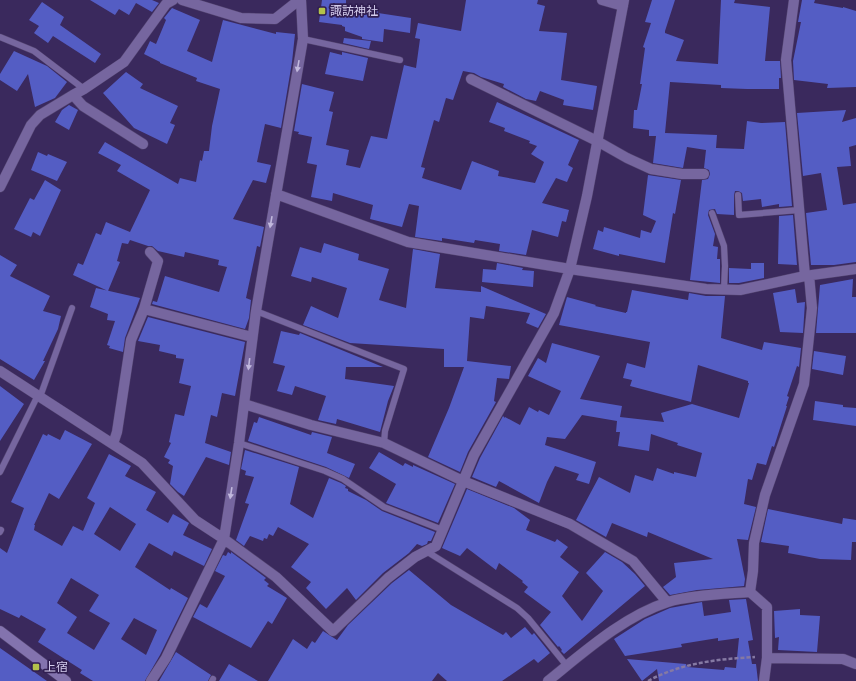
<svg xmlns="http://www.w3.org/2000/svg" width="856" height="681" font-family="Ubuntu,'Noto Sans JP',sans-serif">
  <rect width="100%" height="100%" fill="#3a295d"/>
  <path fill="#545dc4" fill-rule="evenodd" d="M90 0H152L159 3 152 12 136 3 129 15 119 9 115 15Z
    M322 0H346V6L378 10V13L411 18 410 33 384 29 383 42 362 39V37L345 31V27L342 26V25L319 22Z
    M466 0H538L537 4 545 6 539 31 567 33 561 80 597 86 593 110 563 105 564 100 540 91 536 101 526 99 503 87 504 84 481 77 474 73 463 71 453 100 446 98 439 122 434 120 421 167 425 168 422 178 461 190 472 161 499 171 498 176 535 183 544 162 531 154 537 146 529 143 530 141 504 131 505 128 489 122 497 102 579 140 568 165 573 168 567 182 556 178 542 203 569 210 566 222 562 221 558 237 532 230 526 255 499 251 500 244 475 240 474 243 442 238V241L415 237 419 206 409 204 402 227 370 219 373 205 333 193 332 201 311 197 317 165 307 163 312 137 298 134 299 132 294 131 302 84 334 92 329 111 333 112 326 145 349 150 346 165 360 168 371 136 387 139 404 65 416 68 420 39 415 38 418 23 461 31Z
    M652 0H675L665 31V33L684 40 676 61 718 64 721 0H735L734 3 770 7 765 61H780L781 78H779V89H747L721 88V85L670 82 665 133 717 135 716 148 744 149 747 121 761 123 785 122 792 206 779 207V204L762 207 761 199 743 201 742 193 738 191H735L734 195V215L717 214 715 209 709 210 708 215 715 234 713 246 718 247 717 259H720V283L690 280 702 180 708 179 710 174 709 170 704 168 706 150 687 147 683 168 653 163 656 136H649V130L633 128 634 110H637L642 84H640L645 48 643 47 651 23 645 22Z
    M802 0H815L814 3 843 8V7L856 11V87L827 88 828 84 794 80 793 61 801 22H798Z
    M42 2 64 17 60 25 101 54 95 63 53 36 48 43 34 33 39 26 29 20Z
    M172 8 200 20 187 51 212 62 223 20 276 34V32L295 34 292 62 281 128 265 124 257 162 271 165 266 183 253 180 233 219 264 227 260 247 257 246 246 298 251 300 249 318 245 329 152 304 153 301 157 302 165 276 219 292 227 267 218 265 219 260 185 252 184 257 158 251 152 246H148L130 240 128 244 122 243 117 261 120 262 108 291 73 275 78 263 83 265 96 233 101 235 106 222 130 232 150 190 117 171 121 165 98 153 105 142 178 184 180 178 196 182 200 160 202 161 204 151H209L212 126 220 89 196 81 197 78 160 63V62L144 54 150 41 156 44 166 20 164 18Z
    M344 38 371 41 369 49 343 43Z
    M14 51 47 66 67 82 55 98 35 107 28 74 17 91 0 80V74Z
    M330 52 342 55V52L368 58 363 81 325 74Z
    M126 72 143 84 140 88 178 106 170 123 175 125 167 144 134 128 103 93Z
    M69 105 78 110 69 130 55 122 62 110Z
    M846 110 842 122 856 118V145L849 147 851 166 837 167 843 205 856 203V262L834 265H811L806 213 827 210 821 173 803 176 797 113Z
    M38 152 47 156 48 154 67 162 57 181 31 170Z
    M648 175 681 180 675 214 673 213 665 263 619 254V256L593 249 598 230 603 232 604 227 640 238 641 230 651 233 656 221 643 215Z
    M45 180 61 190 40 236 33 232 31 237 14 229 30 198 34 200Z
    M793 215 797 265 778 264 779 216Z
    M324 243 359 254 358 260 389 269 379 300 406 308 413 249 440 254 435 288 481 292V286L546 314 538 328 526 323 530 313 486 306 484 319 470 317 467 361 511 366 509 379 497 378 494 401 496 402 468 452 460 472 428 457 449 408 464 367H444V349L350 343 303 325 311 306 338 318 347 288 312 277 311 282 291 276 300 247 321 253Z
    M0 255 17 265 10 276 50 296 43 311 61 316 58 329 43 361H45L34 380 0 359Z
    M497 263 523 268 522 270 534 271 533 287 482 282 483 269 496 270Z
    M751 263H764V278L739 283H729V268L751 269Z
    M853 279 852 297H856V333H816L820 285Z
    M96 288 140 298 125 338 123 352 109 348 110 346 107 345 115 321 107 320 108 314 90 307Z
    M795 289 797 303 805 302 803 333 780 332 773 293Z
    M632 290 688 300 689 293 706 296H725L721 338 762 350 764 342 801 348 799 367 797 366 787 396 789 397 786 406H787L774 447 772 446 766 465 757 463 752 480 748 479 744 504 756 507 748 540 737 539 745 579 744 586 697 590 670 595 663 587 676 577 674 563 713 559 648 532 647 537 612 523 606 537 576 520 599 477 630 493 635 475 653 481 657 468 674 474V472L696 477 702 453 677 445 678 443 651 434 649 451 618 446 620 432H616L617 421 582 415 565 439 547 437 545 445 596 462 589 484 576 480 579 474 555 466 547 482 539 503 499 481 496 487 472 477 480 458 503 416 505 418V417L520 425 529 407 538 412 539 410 549 415 561 391 528 376 538 358 546 363 552 343 600 356 580 399 622 406 620 417 664 422 661 413 692 404 739 418 749 383H748V381L698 365 691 402 630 386 632 380 623 378 627 363 645 368 650 342 559 325 567 297 596 305 595 306 626 313V312H627Z
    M148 317 245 342 235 396 222 393 217 417 211 415 205 443 231 452 229 465 206 457 184 496 178 492 170 484 173 466 168 463 170 460 164 457 171 443 169 442 175 414 184 416 191 386 179 383 184 359 176 358V355L159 351 160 345 138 341Z
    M281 331 299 335 300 333 383 367H346L345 379 394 386 388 401 380 432 337 419 336 424 318 420 326 396 295 386 292 395 277 391 285 366 273 363Z
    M814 351 846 356 843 375 812 369Z
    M0 386 24 404 0 441Z
    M815 401 843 405V407L856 408V426L813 420Z
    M259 417 311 435 312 432 332 437 327 453 355 464 349 478 326 467 248 441 254 422 257 423Z
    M65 430 92 444 59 499 49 493 34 525H35L34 530 62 546 73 526 83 531 95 503 87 498 109 454 131 466 125 476 156 492 146 510 168 523 173 514 189 523 183 535 212 549 204 566 174 551 172 556 149 543 135 567 170 590 171 588 188 598 160 655 145 681H93L80 673 82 670 38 642 46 629 21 615 19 618 0 609V548L7 553 24 508 11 502 43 434 47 436 48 434 60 440ZM110 507 136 524 120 551 94 534ZM71 578 99 595 89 611 110 623 94 650 67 633 77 617 57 603ZM134 618 157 630 146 655 121 639Z
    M245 450 299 467 290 504 313 518 329 478 341 483 346 486 345 488 348 489V491L366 500 382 511 435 532 431 541H428L427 544 422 546 417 544 409 553 383 573 356 600 347 588 326 609 306 588 311 582 291 567 309 544 278 527 273 536 269 534 267 539 264 538 263 541 250 536 244 546 236 540 249 504 245 503 254 477 245 475 246 471 241 469Z
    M379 452 403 466 405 463 413 467V465L455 484 438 523 386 503 396 484 369 468Z
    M467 489 514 508 530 520 526 530 555 542 557 539 568 547 560 557 579 572 562 596 582 621 603 591 586 573 605 552 622 562 635 574 645 586 564 654 561 651 562 650 559 646 558 647 540 625 551 612 524 592 528 587 522 582 523 581 499 563 496 570 467 548 460 556 442 548Z
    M768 509 842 524 843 518 856 520V542H852L851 560 820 559 788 553 789 546 761 542Z
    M228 552 231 554V552L266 578 264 580 269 584 267 586 287 598 272 624 268 621 251 648 193 617 200 604 207 608 225 576 215 571 223 555 226 556Z
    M409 570 451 605 503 635 506 632 511 638 525 627 532 635 534 633 550 653 538 663 534 659 502 681H447L438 673 432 681H268L293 639 307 649 312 641 315 643 323 631 337 640 348 625 392 583Z
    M746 599 753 640 748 641 752 664H756L758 681H659L657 669 642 681 627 659 686 664 687 667 724 670 725 667 736 668 739 638 718 641V638L681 644 682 647 625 656 614 639 645 619 670 608 702 602 704 616 731 612 729 600Z
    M800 609V615L820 616 817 652 778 650 779 637 775 638 774 611Z
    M0 648 47 681H0Z
    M176 652 211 675 208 681H159Z
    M229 664 258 681H219Z"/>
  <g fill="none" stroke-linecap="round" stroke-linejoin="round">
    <g stroke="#534470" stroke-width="7">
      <path id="lane" d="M0 37 34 51 84 89
        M303 39 400 60
        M738 195 739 215 799 210
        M712 213 724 246 725 266 724 289
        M256 311 404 369 385 431 384 443
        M40 397 72 308
        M239 443 325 471 343 479 384 507 443 530
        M0 472 38 395
        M0 532 1 530
        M426 551 517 608 528 618 567 666
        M212 681 213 679"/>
    </g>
    <g stroke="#534470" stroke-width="11">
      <path id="street" d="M182 0 241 18 275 19 299 0
        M602 0 623 6
        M794 0 786 60 805 276
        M471 79 597 141 627 158 651 169 682 174H704
        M73 95 83 106 143 144
        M0 187 31 125 40 115 73 95 84 89 124 62 166 4 173 0
        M276 194 408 242 570 269 706 289 740 290 805 276 856 269
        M144 309 252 337
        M0 371 142 463 195 520 224 539 276 577 333 631 388 578 415 557 436 546 474 455 554 313 570 269 587 196 624 0
        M244 404 311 425 384 443 463 481 570 524 633 561 667 602
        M113 444 117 432 131 340 144 309 158 261 150 252
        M767 658 843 659 856 664
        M151 681 166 658 224 539 239 443 256 311 303 39 301 0
        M548 681C584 652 624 616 668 602 691 595 725 594 750 592
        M764 681 767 658V607L750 592 753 571 754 543 765 495 804 384 812 308 809 275"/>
    </g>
    <g stroke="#534470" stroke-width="11">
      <path id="secondary" d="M0 631 66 681"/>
    </g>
    <path stroke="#8579a3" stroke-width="2.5" stroke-dasharray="4 2" stroke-linecap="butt" d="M648 681C681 663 718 659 755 657"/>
    <use href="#lane" stroke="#76669f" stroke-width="6"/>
    <use href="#street" stroke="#76669f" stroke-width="10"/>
    <use href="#secondary" stroke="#8373ae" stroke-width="10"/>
  </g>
  <defs><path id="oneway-solid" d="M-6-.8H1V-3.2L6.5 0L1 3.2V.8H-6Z"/></defs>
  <g fill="#c1b8dd">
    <use href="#oneway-solid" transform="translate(298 66) rotate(100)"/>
    <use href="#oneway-solid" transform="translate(271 222) rotate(100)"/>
    <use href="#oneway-solid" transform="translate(249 364) rotate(97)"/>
    <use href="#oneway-solid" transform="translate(231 493) rotate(99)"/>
  </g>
  <g fill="#b3c24b" stroke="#301e51" stroke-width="1.5">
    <rect x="318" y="7" width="8" height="8" rx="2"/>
    <rect x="32" y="663" width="8" height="8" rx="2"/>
  </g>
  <g text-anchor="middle" stroke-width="3.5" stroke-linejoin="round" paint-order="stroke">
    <g font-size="12" fill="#d4cded" stroke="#301e51" text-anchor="start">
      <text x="330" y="15">諏訪神社</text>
      <text x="44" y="671">上宿</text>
    </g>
  </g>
</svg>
